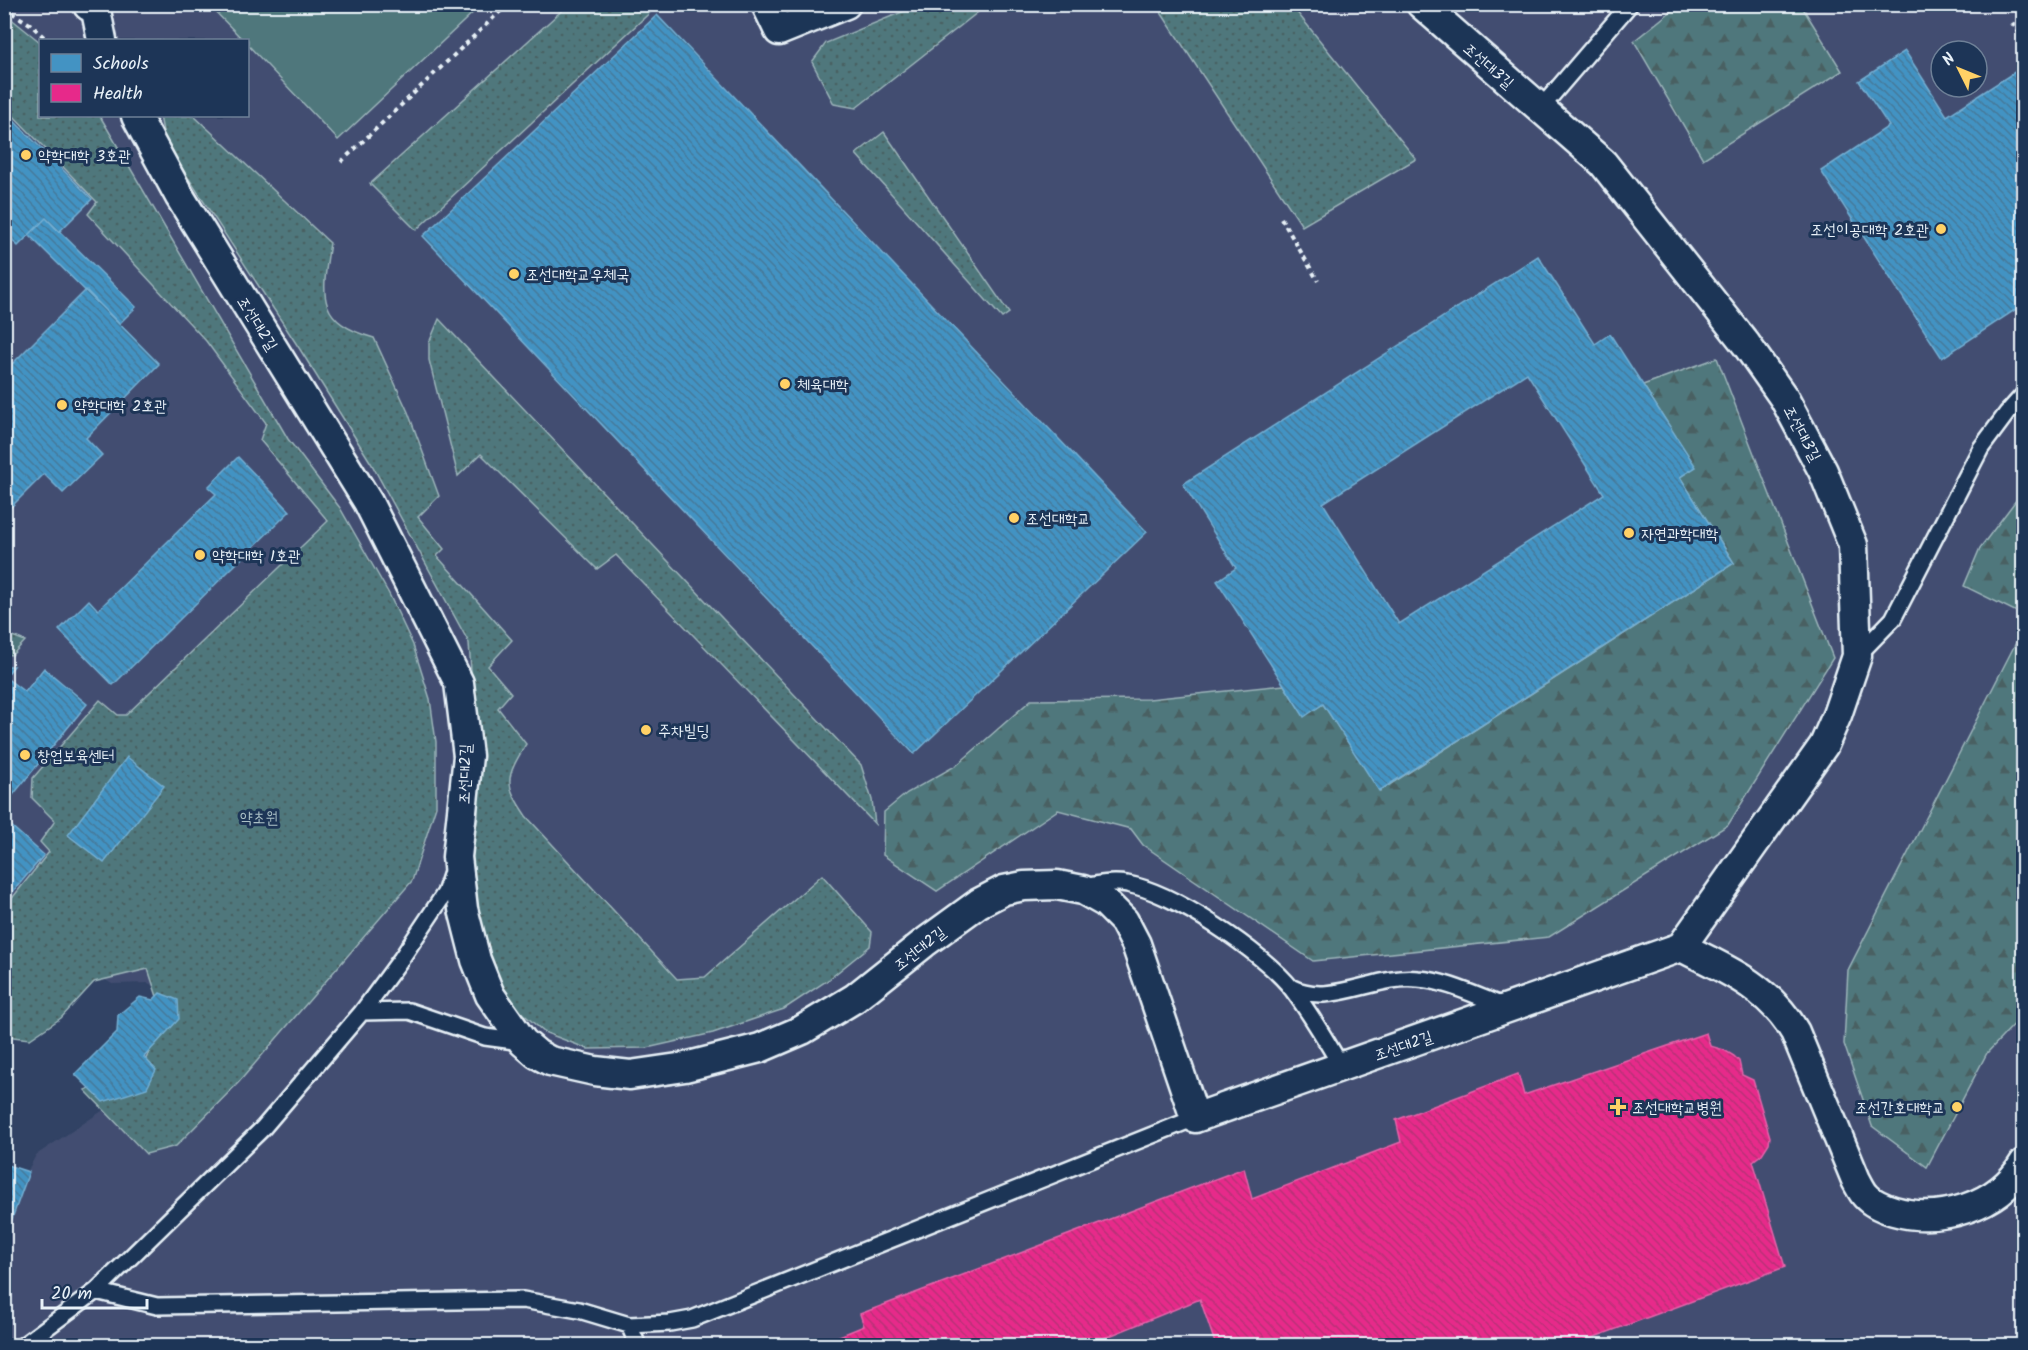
<svg xmlns="http://www.w3.org/2000/svg" width="2028" height="1350" font-family="Kalam,'Poor Story',sans-serif">
  <defs>
    <pattern id="grass-dots" width="8" height="8" patternUnits="userSpaceOnUse" patternTransform="scale(1.5)"><rect width="8" height="8" fill="#4f777b"/><path d="M2 2h.1M6 6h.1" fill="none" stroke="#4a6062" stroke-width="1.8" stroke-linecap="round"/></pattern>
    <pattern id="forest-firs" width="22" height="20" patternUnits="userSpaceOnUse" patternTransform="scale(1.5)"><rect width="22" height="20" fill="#4f777b"/><path d="M5 1l3.5 6h-7zM16 11l3.5 6h-7z" fill="#4a6062"/></pattern>
    <pattern id="schools-back-hatch" width="6" height="6" patternUnits="userSpaceOnUse" patternTransform="scale(1.5)"><rect width="6" height="6" fill="#4393c3"/><path d="M-1 5l2 2M0 0l6 6M5-1l2 2" fill="none" stroke="#447999"/></pattern>
    <pattern id="health-back-hatch" width="6" height="6" patternUnits="userSpaceOnUse" patternTransform="scale(1.5)"><rect width="6" height="6" fill="#e7298a"/><path d="M-1 5l2 2M0 0l6 6M5-1l2 2" fill="none" stroke="#b73277"/></pattern>
  </defs>
  <rect width="100%" height="100%" fill="#314264"/>
  <filter id="ink" filterUnits="userSpaceOnUse"><feTurbulence type="fractalNoise" baseFrequency=".0167" numOctaves="2"/><feDisplacementMap in="SourceGraphic" scale="12" xChannelSelector="R" yChannelSelector="G"/><feConvolveMatrix kernelMatrix="1 2 1 2 8 2 1 2 1" color-interpolation-filters="sRGB"/></filter>
  <g filter="url(#ink)">
    <path fill="#424e71" fill-rule="evenodd" d="M5 5H2023V1345H5V1215L36 1155 108 1107 171 995 148 983 112 984 7 920 5 923ZM40 40H248V116H40ZM1941 51H1977V87H1941Z"/>
    <path fill="url(#grass-dots)" stroke="#9cb4ba" stroke-width="1.5" d="M568 5H658L416 230 370 184Z
      M919 5H987L856 108 834 104 812 62 826 43Z
      M1156 5H1291L1416 159 1302 226Z
      M4 13 40 42V116H100L288 439 340 508 389 594 413 645 430 699 436 742V806L412 881 239 1082 176 1146 146 1154 85 1090 142 1068 164 1018 148 969 94 982 61 1018 30 1039 5 1036V907L49 852 40 842 55 821 32 798 33 778 100 700 118 715H126L328 521 260 440 266 423 206 341 88 214 97 202 5 107Z
      M160 116H194L330 243C322 295 315 321 374 338L408 412 439 496 418 517 444 549 437 556 512 640 488 666 511 693 498 708 526 744C506 778 503 782 526 816L677 979 705 977 822 875 872 932 870 946 828 980 784 1009 713 1033 647 1048 588 1049 544 1032 512 1004 494 973 478 922 469 860 478 818 474 711 469 643 371 463 301 351 165 142Z
      M884 132 1009 313 1002 318 856 154Z
      M439 319 861 765 872 800 875 824 616 555 597 569 481 454 458 476 429 360V343Z
      M5 633 25 641 12 655 5 654Z"/>
    <path fill="url(#forest-firs)" stroke="#9cb4ba" stroke-width="1.5" d="M1679 5H1801L1842 71 1703 159 1634 41Z
      M1717 358 1833 658 1728 825 1549 937 1313 961 1143 845 1131 829 1058 810 937 891 883 855 884 812 907 793 957 765 1031 700 1149 699 1284 685 1304 716 1323 704 1380 791 1734 563 1680 477 1695 467 1643 385Z
      M2023 491V615L1964 586 1980 548Z
      M2023 629V1015L1987 1053 1927 1167 1872 1126 1844 1044 1848 970Z"/>
    <path fill="#4f777b" stroke="#9cb4ba" stroke-width="1.5" d="M209 5H481L338 140 248 45V40H243Z"/>
    <path fill="url(#schools-back-hatch)" stroke="#74afd3" stroke-width="1.5" fill-rule="evenodd" d="M657 15 1147 532 914 754 423 236Z
      M1905 51 1947 116 2024 66V288L2018 291 2021 306 1942 358 1821 171 1889 126 1859 81Z
      M4 111 92 199 59 232 46 218 18 246 4 233Z
      M46 218 136 307 119 324 29 235Z
      M1538 256 1595 344 1610 334 1696 467 1680 477 1734 563 1379 791 1323 704 1304 717 1284 685 1217 581 1236 568 1183 484ZM1527 373 1604 494 1399 624 1323 503Z
      M86 290 159 364 86 438 102 455 63 493 44 474 4 514V372Z
      M238 457 290 511 113 685 59 630 89 600 98 610 216 494 208 487Z
      M4 666H14L5 677 25 692 44 668 87 704 4 806Z
      M127 757 164 786 104 863 68 835Z
      M9 824 44 855 4 902V830Z
      M160 993 178 1000 179 1019 144 1057 156 1070 147 1088 103 1102 75 1074 117 1032 118 1015 140 997 153 1000Z
      M4 1164 29 1172 5 1238H4Z"/>
    <path fill="url(#health-back-hatch)" stroke="#e765ab" stroke-width="1.5" d="M1706 1033 1710 1046 1724 1050 1734 1056 1739 1061 1742 1075 1753 1080 1770 1137 1769 1143 1762 1154 1753 1161 1785 1267 1570 1346H1216L1200 1299 1085 1346H815L864 1326 860 1314 1244 1168 1252 1199 1401 1142 1396 1120 1518 1074 1524 1095Z"/>
    <g fill="none" stroke-linecap="round" stroke-linejoin="round">
      <g stroke="#e8f1f8" stroke-width="20">
        <path id="service" d="M1540 109 1630 4
          M1857 656 1893 619 1981 448 2007 413 2024 394
          M1081 887C1096 885 1112 881 1127 884 1173 892 1263 952 1292 989 1310 1013 1326 1040 1341 1066
          M1290 987C1331 1008 1375 974 1418 979 1448 981 1478 997 1506 1007
          M362 1012 409 1011 485 1037 522 1042
          M96 1291 157 1306 523 1300 579 1310 629 1325 670 1323 692 1319 1195 1118
          M629 1325 638 1346
          M22 1346 96 1291 263 1128 362 1012 401 959 445 893 453 869"/>
      </g>
      <g stroke="#e8f1f8" stroke-width="33">
        <path id="minor" d="M766 4 779 31 846 4
          M1421 4 1603 163 1746 344 1784 398 1823 471 1853 545 1857 656 1837 715 1824 745 1681 947
          M95 6 102 40
          M136 116 180 197 368 502 459 683 468 756 457 857 463 909 476 960 490 995 523 1042 537 1054 550 1061 595 1071 630 1075 685 1067 760 1048 802 1030 855 998 924 943 979 903 1004 890 1024 886 1057 885 1083 890 1106 903 1124 921 1136 944 1195 1118 1681 947C1726 969 1769 987 1795 1032L1856 1180C1859 1185 1862 1192 1866 1196 1873 1204 1884 1208 1894 1211 1940 1224 1999 1206 2024 1163"/>
      </g>
      <g stroke="#e8f1f8" stroke-width="38">
        <path id="tertiary" d="M90 4 95 6V4"/>
      </g>
      <path stroke="#e8f1f8" stroke-width="4" stroke-dasharray="4.5 4.5" stroke-linecap="butt" d="M4 8 30 24 47 40
        M2012 23 2024 39
        M341 162 508 4
        M1281 218 1318 281"/>
      <use href="#service" stroke="#1d3557" stroke-width="15"/>
      <use href="#minor" stroke="#1d3557" stroke-width="28"/>
      <use href="#tertiary" stroke="#1d3557" stroke-width="33"/>
    </g>
  </g>
  <g fill="#ffd166" stroke="#1d3557" stroke-width="2">
    <circle cx="26" cy="155" r="6"/>
    <circle cx="1941" cy="229" r="6"/>
    <circle cx="514" cy="274" r="6"/>
    <circle cx="785" cy="384" r="6"/>
    <circle cx="62" cy="405" r="6"/>
    <circle cx="1014" cy="518" r="6"/>
    <circle cx="1629" cy="533" r="6"/>
    <circle cx="200" cy="555" r="6"/>
    <circle cx="646" cy="730" r="6"/>
    <circle cx="25" cy="755" r="6"/>
    <path d="M1615 1098h6v6h6v6h-6v6h-6v-6h-6v-6h6z"/>
    <circle cx="1957" cy="1107" r="6"/>
  </g>
  <g text-anchor="middle" stroke-width="6" stroke-linejoin="round" paint-order="stroke">
    <g font-size="16" fill="#e8f1f8" stroke="#1d3557">
      <text transform="translate(1489 65) rotate(41)" y="6">조선대3길</text>
      <text transform="translate(258 323) rotate(58)" y="6">조선대2길</text>
      <text transform="translate(1803 433) rotate(62)" y="6">조선대3길</text>
      <text transform="translate(464 774) rotate(-88)" y="6">조선대2길</text>
      <text transform="translate(919 948) rotate(-38)" y="6">조선대2길</text>
      <text transform="translate(1403 1045) rotate(-19)" y="6">조선대2길</text>
    </g>
    <g font-size="16" fill="#e8f1f8" stroke="#1d3557" text-anchor="start">
      <text x="38" y="161">약학대학 3호관</text>
      <text x="1929" y="235" text-anchor="end">조선이공대학 2호관</text>
      <text x="526" y="280">조선대학교우체국</text>
      <text x="797" y="390">체육대학</text>
      <text x="74" y="411">약학대학 2호관</text>
      <text x="1026" y="524">조선대학교</text>
      <text x="1641" y="539">자연과학대학</text>
      <text x="212" y="561">약학대학 1호관</text>
      <text x="658" y="736">주차빌딩</text>
      <text x="37" y="761">창업보육센터</text>
      <text x="1632" y="1113">조선대학교병원</text>
      <text x="1945" y="1113" text-anchor="end">조선간호대학교</text>
    </g>
    <g font-size="16" fill="#abc0c6" stroke="#1d3557">
      <text x="259" y="823">약초원</text>
    </g>
  </g>
  <rect width="2028" height="1350" fill="none" stroke="#1d3557" stroke-width="24"/>
  <rect x="12" y="12" width="2004" height="1326" fill="none" stroke="#e8f1f8" stroke-width="2" filter="url(#ink)"/>
  <rect x="39" y="39" width="210" height="78" fill="#1d3557" stroke="#6e8097" stroke-width="1.5"/>
  <rect x="51" y="54" width="30" height="18" fill="#4393c3" stroke="#6e8097" stroke-width="1.5"/>
  <text x="93" y="69" font-size="18" fill="#e8f1f8">Schools</text>
  <rect x="51" y="84" width="30" height="18" fill="#e7298a" stroke="#6e8097" stroke-width="1.5"/>
  <text x="93" y="99" font-size="18" fill="#e8f1f8">Health</text>
  <g transform="translate(1959 69) rotate(313)"><circle r="28" fill="#1d3557" stroke="#6e8097" stroke-width="1.5"/>
  <path d="M0-4.5L10 22L0 15L-10 22Z" fill="#ffd166"/>
  <text y="-9" font-size="16" font-weight="bold" text-anchor="middle" fill="#e8f1f8">N</text>
  </g>
  <path d="M42 1299v9h105v-9" fill="none" stroke="#e8f1f8" stroke-width="3"/>
  <text x="51" y="1299" font-size="18" fill="#e8f1f8" stroke="#1d3557" stroke-width="4.5" paint-order="stroke">20 m</text>
</svg>
